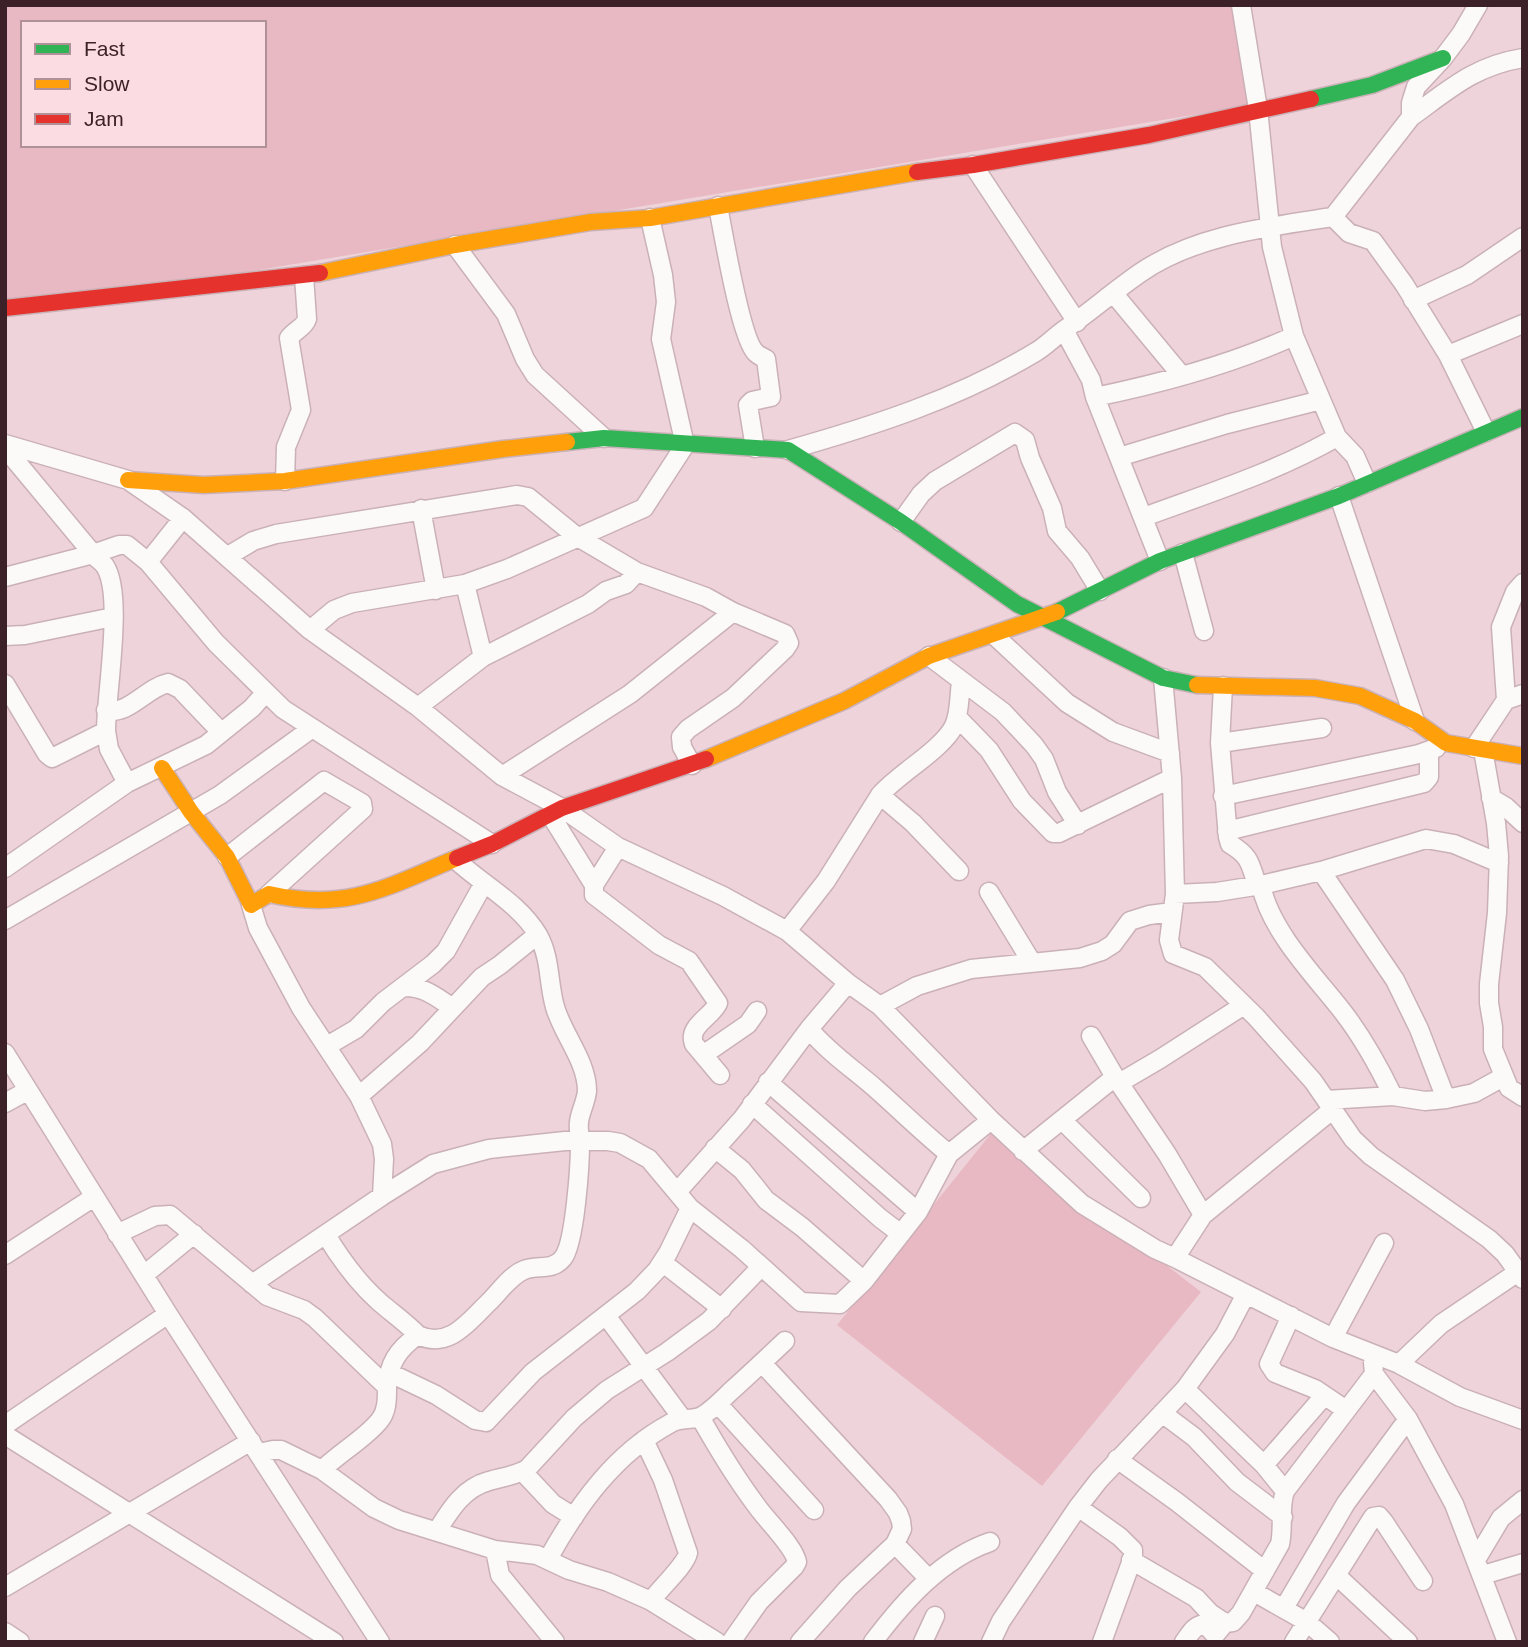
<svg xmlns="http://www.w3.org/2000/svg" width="1528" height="1647" font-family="Helvetica,sans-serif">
  <rect width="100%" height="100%" fill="#eed4da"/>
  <path fill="#e8b8c3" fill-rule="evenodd" d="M5 5H1237L1253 105 5 312ZM23 23H264V145H23Z
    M993 1131 1201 1292 1042 1486 837 1325Z"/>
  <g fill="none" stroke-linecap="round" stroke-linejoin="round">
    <g stroke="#cab1b7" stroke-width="21">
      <path id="street" d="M1241 5 1258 109 1272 247 1294 336 1337 437 1355 456 1367 483
        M1411 117C1450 89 1474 66 1523 58
        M973 165 1077 322
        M718 206C723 232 741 340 756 353 759 356 763 357 766 359L771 397 752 401 748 405 755 448
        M1333 217 1349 233 1373 241 1404 284 1448 355 1486 432
        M455 245 506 314 525 359 535 375 604 438
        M1114 294 1182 376
        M1413 300 1467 275 1523 237
        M1064 330 1091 380 1095 397 1160 561
        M1448 355 1523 324
        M1095 397C1163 383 1230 365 1294 336
        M5 444 128 480 183 518 310 630 418 707 502 776 562 808 618 847 723 896 787 931 848 983 880 1006 991 1120 1082 1204 1155 1249 1175 1258
        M5 448 93 554C96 558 102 562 105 566 124 595 106 693 106 731L109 749 127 783
        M788 450C873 426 957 399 1034 353 1045 347 1054 337 1064 330 1090 312 1114 291 1140 273 1195 235 1268 227 1333 217L1411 117V103L1416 87 1443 58 1461 34 1478 5
        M1119 457 1227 424 1321 400
        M285 481 286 447 301 410 289 338C295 330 304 328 307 319L304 276
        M1339 496 1415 721
        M421 509 436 590
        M1144 517C1209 493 1276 472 1337 437
        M901 522 921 494 935 481 1015 433 1025 440 1030 458 1052 508 1057 531 1080 558 1100 591
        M1183 553 1204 631
        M228 556 253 541 276 534 517 495 528 497 576 536 637 572 706 597 733 612 630 694 502 776
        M148 562 183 518
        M5 577 93 554 119 545H127L148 562 216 643 283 709 492 844
        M465 584 483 657
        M310 630 334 610 352 603 465 584 507 569 644 508 685 445 661 339 666 302 663 275 650 218
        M5 636 25 635 113 617
        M996 637 1067 703 1113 732 1170 753
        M929 656 1003 712 1034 745 1044 759 1057 792 1078 825
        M1163 678 1172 778 1175 894 1169 940 1173 954 1205 967 1256 1017 1313 1081 1353 1139 1371 1156 1489 1239 1505 1254 1523 1279
        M5 684 47 754 52 758 106 731
        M1223 686 1220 743 1228 837 1230 844C1250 856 1250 863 1257 885
        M1506 700 1523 694
        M418 707 483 657 588 604 606 591 626 584 637 572
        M106 710C128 716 146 688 168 683L180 689 221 732
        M957 717 989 750 1022 801 1053 833H1059L1172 778
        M1220 743 1322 728
        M1474 748 1506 700 1501 627 1515 592 1523 583
        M1483 750 1496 823 1499 856 1497 913 1489 984V1003L1493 1027V1049L1509 1088 1523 1097
        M692 765 682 747 681 737 688 729 733 698 785 649 789 643 785 634 733 612
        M880 795 913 823 959 871
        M1223 796 1419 754 1436 748
        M1491 798 1506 807 1523 823
        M550 814 594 885
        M1227 831 1424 783 1429 777V752
        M618 847 594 885V895L659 945 689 961 718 1003C712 1017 687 1026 694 1044L720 1075
        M227 857 324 781 362 803 363 809 269 894
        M5 868 127 783 206 745 252 708 266 692
        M1321 871 1395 980 1419 1029 1446 1099
        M1261 885C1270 931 1315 976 1343 1012 1363 1038 1379 1067 1393 1096
        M989 892 1031 961
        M1175 894 1217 892 1261 885 1321 871 1426 839 1454 844 1499 863
        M251 905 258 928 301 1008 359 1096 382 1144 384 1159 382 1196
        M5 920 220 795 311 729
        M787 931 826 881 880 795C899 773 942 750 954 726 960 713 959 696 961 682
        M403 987C424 986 436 997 453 1008
        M880 1006 917 986 971 969 1080 958 1102 951 1113 944 1130 921 1149 915 1172 912
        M809 1029C828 1052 852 1068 875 1088 900 1110 923 1133 949 1154
        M1091 1036 1115 1077 1167 1154 1203 1215
        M327 1046 356 1029 383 1002 433 964 446 951 484 883
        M5 1053 168 1314 380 1642
        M703 1055 748 1024 757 1011
        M768 1082 918 1212
        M1119 1083 1160 1059 1244 1005
        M359 1096 420 1043 482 977 500 965 537 935
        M1326 1100 1393 1096 1425 1101 1446 1099 1474 1093 1503 1077
        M5 1103 27 1091
        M752 1104 880 1218 901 1234
        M1332 1110 1203 1215 1175 1258 1333 1338 1399 1364 1460 1397 1523 1420
        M1062 1120 1141 1198
        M715 1148 742 1170 766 1200 802 1227 864 1281
        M1023 1151 1115 1077
        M677 1192 742 1119 809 1029 848 983
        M117 1234 155 1216 170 1215 267 1296 304 1310 315 1318 387 1387
        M326 1235C343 1263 363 1290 389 1310 399 1318 408 1325 418 1335
        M5 1255 94 1197
        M662 1262 722 1309
        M144 1275 194 1234
        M252 1284 382 1196 433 1164 489 1149 565 1141H608L620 1143 649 1159 690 1208 742 1249 801 1302 840 1304 864 1281 918 1212 949 1154 991 1120
        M1291 1316 1269 1364 1275 1373 1315 1389 1346 1410
        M607 1317 682 1418
        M1333 1338 1384 1243
        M762 1363 888 1499 898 1513 901 1521 902 1529 895 1544 848 1588 800 1642
        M1373 1363 1374 1374 1408 1419 1454 1504 1507 1642
        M1399 1364 1441 1324 1518 1272
        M390 1373 436 1395 475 1420 486 1422 533 1372 637 1291 657 1270 668 1253 690 1208
        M1185 1389 1264 1465 1285 1491
        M718 1404 814 1510
        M1162 1413 1194 1437 1237 1482 1283 1517
        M700 1417C717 1447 735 1477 756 1505 766 1520 794 1546 797 1562L794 1567 759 1602 731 1642
        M5 1425 168 1314
        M5 1435 334 1642
        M644 1440 663 1480 688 1553C685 1566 661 1587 651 1601
        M259 1453 273 1450H281L322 1470 374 1508 399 1520 495 1550 537 1555 569 1570 608 1582 651 1601 717 1642
        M1117 1459 1177 1502 1265 1571
        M1264 1465 1324 1396
        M322 1470C339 1453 366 1438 380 1420 387 1411 387 1400 387 1389 388 1364 398 1349 418 1335 449 1350 469 1321 489 1302 499 1292 511 1275 524 1270 537 1264 552 1272 563 1258 575 1243 580 1165 580 1143 580 1136 578 1129 579 1122 580 1112 586 1102 587 1091 587 1061 563 1035 555 1007 548 983 551 958 538 935 519 903 483 885 456 860
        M523 1472 553 1504 574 1517
        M1078 1507 1120 1537 1133 1550V1557L1102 1642
        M437 1531C450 1510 463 1488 489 1481 502 1477 515 1476 527 1469L574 1418 607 1390 667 1352 709 1321 761 1267
        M895 1544 929 1579
        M495 1550 500 1575 555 1642
        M1477 1558 1501 1518 1523 1500
        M548 1559C578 1505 615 1453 671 1423 681 1417 692 1421 702 1416 712 1410 722 1400 730 1392 749 1375 767 1358 785 1341
        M1131 1560 1196 1598 1210 1613 1225 1623
        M1336 1575 1408 1642
        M1483 1575 1523 1563
        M5 1587 251 1441
        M1254 1592 1307 1622 1330 1642
        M1284 1608 1346 1503 1408 1419
        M5 1632 20 1642
        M873 1642C904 1601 941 1559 990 1542
        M923 1642 935 1616
        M991 1642 1001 1621 1078 1507 1099 1480 1185 1389 1225 1334 1246 1294
        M1184 1642C1190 1634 1194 1625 1205 1624L1215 1635 1225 1623 1233 1622 1241 1613 1280 1544C1284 1526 1279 1508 1285 1491L1374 1374
        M1294 1642 1373 1517 1379 1516 1384 1522 1423 1581"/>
    </g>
    <g stroke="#cab1b7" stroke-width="19">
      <path id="fast" d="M1311 99 1372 85 1443 58
        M567 442 604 438 788 450 901 522 1017 604 1163 678 1197 685
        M1057 612 1160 561 1339 496 1523 417"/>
    </g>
    <g stroke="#cab1b7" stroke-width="19">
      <path id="slow" d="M320 273 455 245 591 222 650 218 917 172
        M128 480 204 485 285 481 503 449 567 442
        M1197 685 1315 688 1360 696 1415 721 1446 743 1523 756
        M706 759 844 701 929 656 1057 612
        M162 768 191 812 227 857 251 905 269 894C347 912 387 887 457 858"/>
    </g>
    <g stroke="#cab1b7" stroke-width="19">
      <path id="jam" d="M917 172 973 165 1149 135 1311 99
        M5 308 320 273
        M457 858 492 844 562 808 706 759"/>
    </g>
    <use href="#street" stroke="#fcf9f9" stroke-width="18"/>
    <use href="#fast" stroke="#30b455" stroke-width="16"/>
    <use href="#slow" stroke="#ff9f0a" stroke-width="16"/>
    <use href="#jam" stroke="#e5322d" stroke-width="16"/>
  </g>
  <rect width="1528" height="1647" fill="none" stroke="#3d2128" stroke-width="14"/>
  <rect x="21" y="21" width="245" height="126" fill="#fcdce3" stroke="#b09198" stroke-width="2"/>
  <rect x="35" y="44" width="35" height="10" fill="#30b455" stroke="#b09198" stroke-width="2"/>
  <text x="84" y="56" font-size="21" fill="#3d2128">Fast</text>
  <rect x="35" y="79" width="35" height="10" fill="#ff9f0a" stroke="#b09198" stroke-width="2"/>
  <text x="84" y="91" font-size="21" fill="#3d2128">Slow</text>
  <rect x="35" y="114" width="35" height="10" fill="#e5322d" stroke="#b09198" stroke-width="2"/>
  <text x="84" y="126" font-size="21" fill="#3d2128">Jam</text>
</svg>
